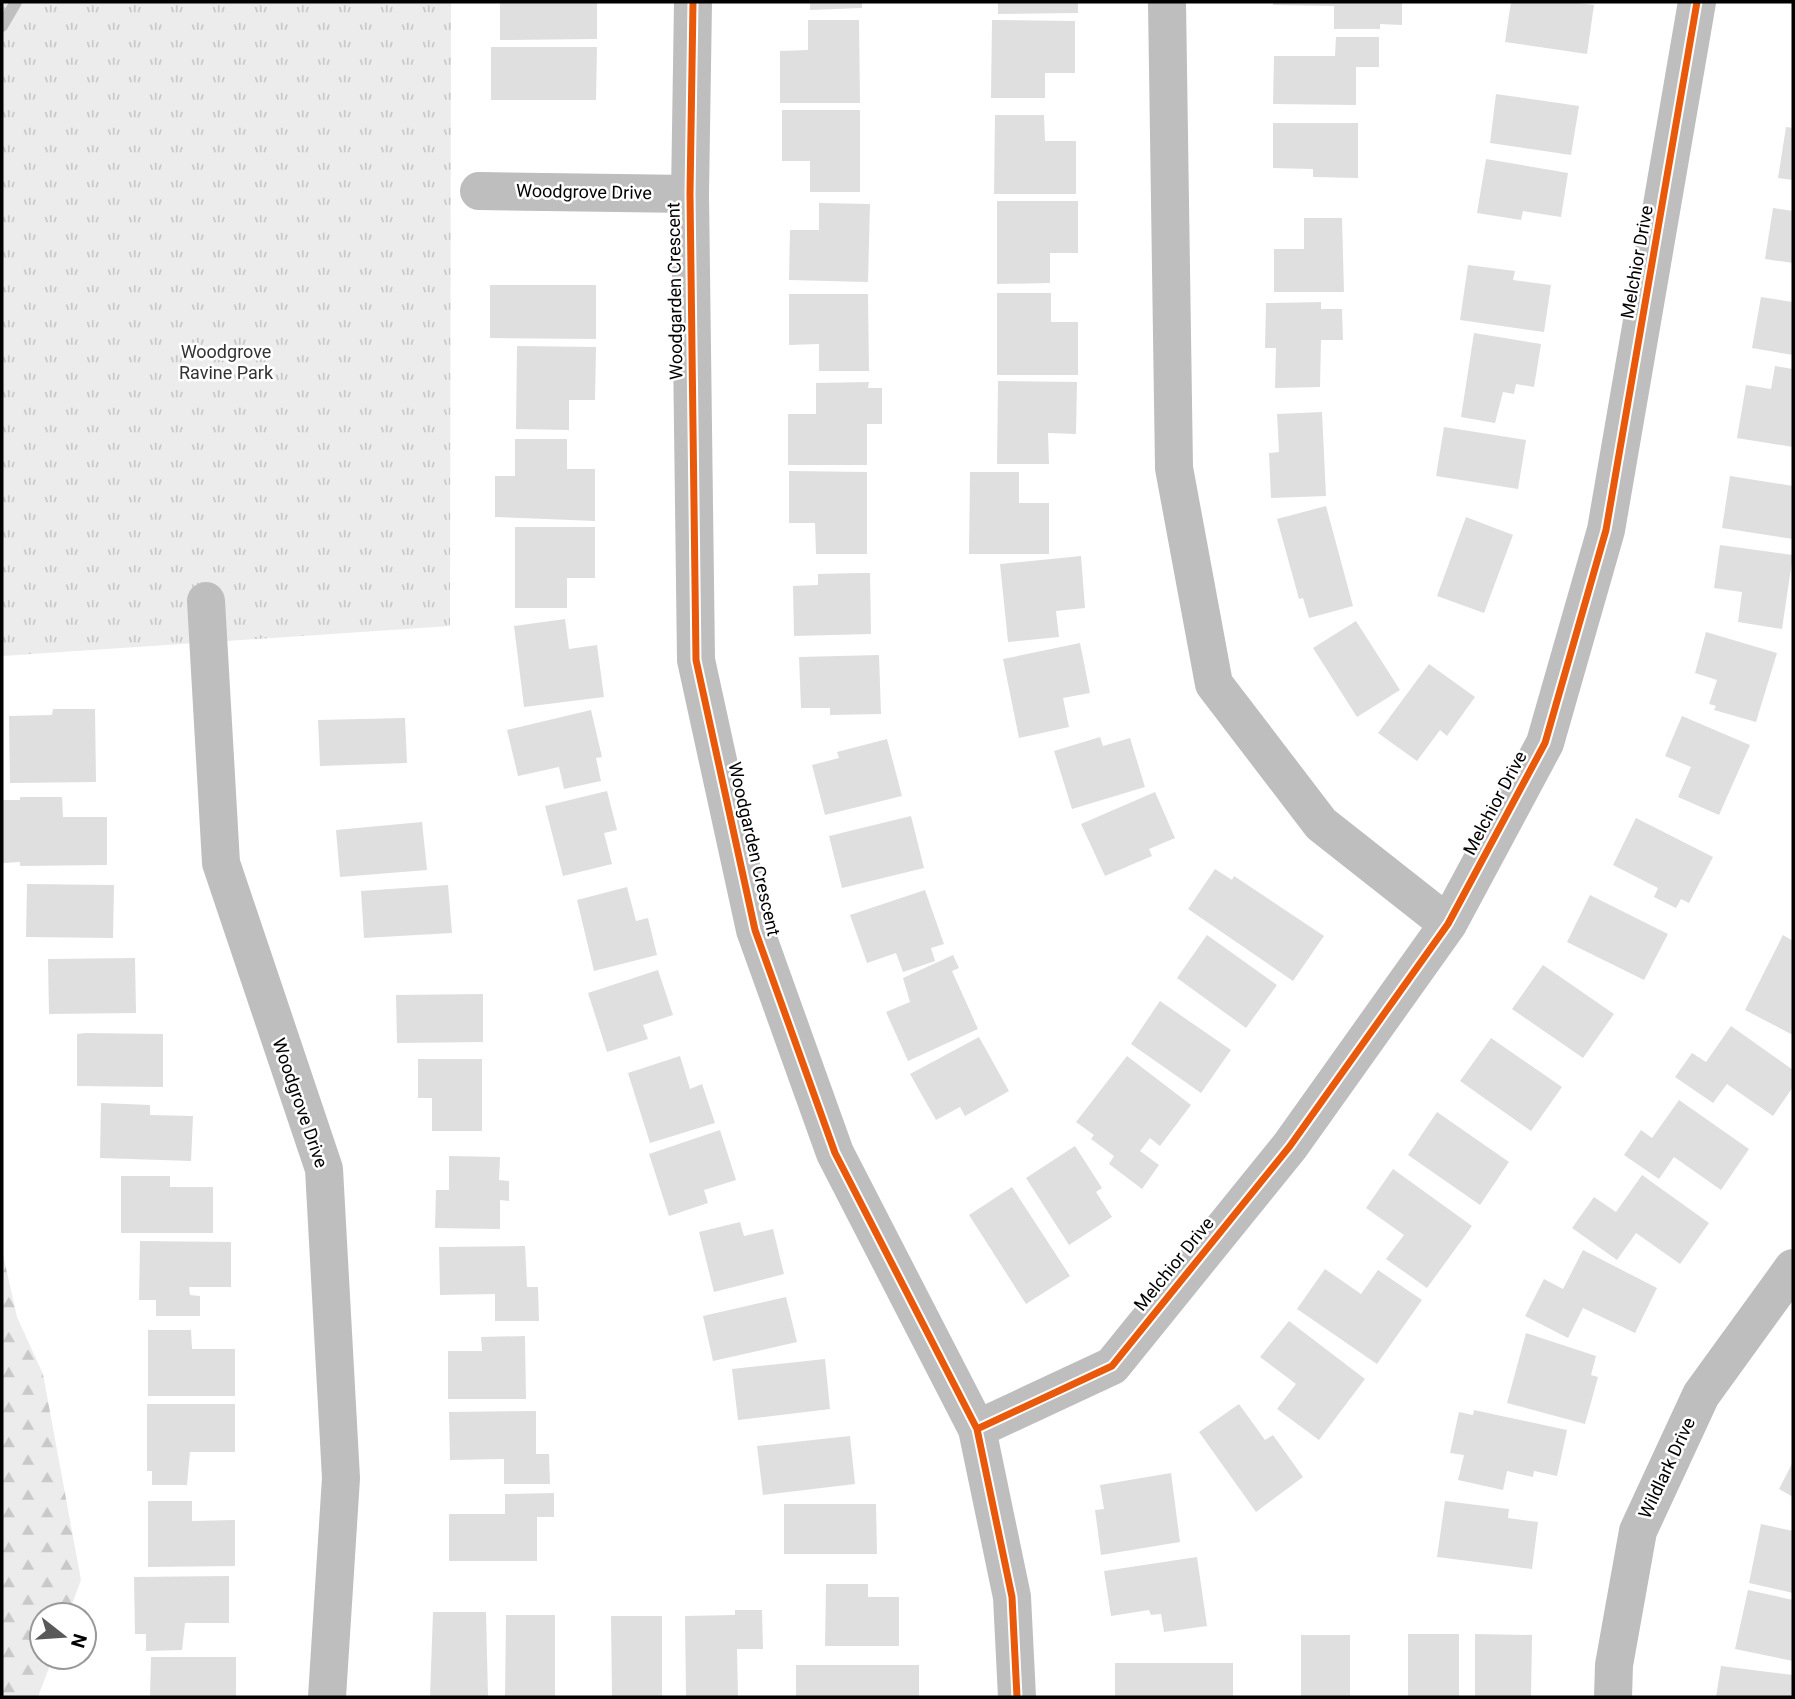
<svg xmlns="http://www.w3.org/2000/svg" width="1795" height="1699" font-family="Roboto,sans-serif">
  <defs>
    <pattern id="forest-firs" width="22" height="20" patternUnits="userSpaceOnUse" patternTransform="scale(1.75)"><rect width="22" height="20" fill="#ececec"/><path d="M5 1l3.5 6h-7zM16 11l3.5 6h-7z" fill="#c9c9c9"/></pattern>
    <pattern id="park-tufts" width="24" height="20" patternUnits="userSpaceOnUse" patternTransform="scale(1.75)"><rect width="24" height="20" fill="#ececec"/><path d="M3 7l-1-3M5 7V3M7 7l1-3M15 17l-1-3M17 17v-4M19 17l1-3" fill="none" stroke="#c9c9c9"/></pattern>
  </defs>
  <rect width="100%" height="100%" fill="#fff"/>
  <path fill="url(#forest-firs)" d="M2 1250 17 1317 43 1374 81 1580 68 1615H42V1657H53L38 1697H2Z"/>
  <path fill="url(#park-tufts)" d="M2 2H451L450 626 2 656Z"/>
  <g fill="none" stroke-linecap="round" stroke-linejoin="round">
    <path stroke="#bfbfbf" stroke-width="12" d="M2 26 16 2"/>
  </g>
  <path fill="#dfdfdf" d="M500 2H597V39L500 40Z
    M810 2H862V8L810 10Z
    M998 2H1078V13L998 14Z
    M1273 2H1402V25L1380 24V29H1334V6L1273 5Z
    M1511 2H1570L1594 5 1587 54 1505 42Z
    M808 20H859L860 103H780V51L808 50Z
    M992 20 1075 21V73H1045V98H991Z
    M1336 37H1379V67H1356V105L1273 104 1274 56H1335Z
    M491 47H597L596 100H491Z
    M1496 94 1579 106 1571 155 1490 143Z
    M782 110H860V192H810V161H782Z
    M995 115H1044L1045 141H1076V194H994Z
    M1273 123H1358V178L1313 177V169L1273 168Z
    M1786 127 1793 128V180L1778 178Z
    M1486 159 1568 173 1561 217 1523 211 1521 220 1477 213Z
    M997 201H1078V253H1050V283L997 284Z
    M819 203 870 204 868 282 789 280 790 230H819Z
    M1773 208 1793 211V263L1765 259Z
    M1304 218H1342L1344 292H1274V249H1304Z
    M1468 265 1515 271 1513 280 1551 285 1544 332 1460 320Z
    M490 285H596V339L490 338Z
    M997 293H1051V322H1078V375H997Z
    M789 294H868L869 371H819V344L789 345Z
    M1761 297 1793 302V355L1752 348Z
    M1321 302V309H1342L1343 340H1321L1320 387 1275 388 1276 348H1265L1266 303Z
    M1474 333 1541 344 1534 387 1516 384 1514 394 1503 392 1495 423 1461 417Z
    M517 346 596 347 595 400H569V430L516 429Z
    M1775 366 1793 369V447L1737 438 1746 385 1771 389Z
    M998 381 1077 382 1076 434 1048 433 1049 464H997Z
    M869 382 868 388H882V424H867V465H788V414H816V383Z
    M1322 412 1326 496 1271 498 1269 453 1279 452 1277 414Z
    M1444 427 1526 440 1518 489 1436 476Z
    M515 439H567V469H595V521L495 517V476H515Z
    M789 471 867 472V554H816L815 523H789Z
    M970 472H1019V503H1049V554H969Z
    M1730 476 1793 486V539L1722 528Z
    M1326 506 1353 606 1309 618 1303 598 1299 599 1277 519Z
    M1466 517 1513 535 1484 613 1437 596Z
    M515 527H595V578H567V608H515Z
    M1720 545 1793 555 1782 629 1738 622 1742 592 1714 588Z
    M1081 556 1085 608 1056 611 1059 637 1008 642 1000 564Z
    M858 573H870L871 634 794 636 793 586 818 585V574Z
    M565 619 569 649 597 645 604 697 524 707 514 626Z
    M1356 621 1400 690 1357 717 1313 648Z
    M1706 632 1777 653 1756 722 1714 710 1716 706 1709 704 1717 680 1695 673Z
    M1080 643 1090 693 1063 698 1069 727 1019 738 1003 659Z
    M879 655 881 714 830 715V708H801L799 657Z
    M1429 664 1475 697 1447 736 1440 730 1417 761 1378 733Z
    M53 709H95L96 782 10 783 9 716 52 715Z
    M591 710 602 757 596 758 601 781 564 789 559 767 518 776 507 730Z
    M1682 716 1750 745 1719 815 1678 797 1691 767 1665 756Z
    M405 718 407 763 320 766 318 720Z
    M1100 737 1103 746 1130 738 1145 787 1072 809 1054 751Z
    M887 739 902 796 825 815 812 765 839 758 837 752Z
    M607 791 617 830 604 833 612 864 563 876 545 806Z
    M1155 792 1175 838 1149 849 1152 856 1105 876 1081 824Z
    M20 797H62L63 817H107V865L20 866V862L3 863V800H20Z
    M911 816 924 868 842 888 829 836Z
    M1636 818 1713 857 1689 903 1681 899 1676 908 1654 897 1658 888 1613 865Z
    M422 822 427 870 340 877 336 830Z
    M1215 869 1232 880 1234 876 1324 936 1293 981 1188 909Z
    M27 884 114 885 113 938 26 937Z
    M448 885 452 933 364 938 361 891Z
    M627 887 636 921 648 918 657 955 594 971 577 900Z
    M925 890 944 944 931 948 935 961 903 972 896 953 867 963 850 915Z
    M1590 895 1668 934 1644 980 1567 942Z
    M1207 935 1277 985 1246 1028 1177 978Z
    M1783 935 1793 941V1035L1745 1010Z
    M953 955 959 968 952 971 978 1029 908 1061 886 1012 910 1002 903 978Z
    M135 958 136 1013 49 1014 48 959Z
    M1543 965 1614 1014 1583 1058 1512 1009Z
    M658 970 673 1015 643 1025 648 1039 607 1052 588 993Z
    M483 994V1042L397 1043 396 995Z
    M1160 1001 1231 1050 1201 1093 1131 1044Z
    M1731 1026 1793 1070V1087L1773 1116 1727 1084 1713 1103 1675 1077 1692 1053 1706 1062Z
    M85 1033 163 1034V1087L77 1086V1034Z
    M979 1037 1009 1091 965 1116 960 1107 936 1120 910 1074Z
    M1491 1038 1562 1087 1531 1131 1460 1081Z
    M680 1056 690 1089 702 1084 715 1123 650 1143 628 1073Z
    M1127 1056 1191 1105 1160 1146 1150 1138 1140 1151 1159 1165 1142 1189 1109 1164 1114 1156 1091 1139 1094 1135 1076 1122Z
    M418 1059H482V1131H432V1098H418Z
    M1679 1100 1749 1149 1721 1190 1674 1157 1659 1179 1624 1155 1641 1130 1652 1138Z
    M101 1103 150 1105V1115L193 1116 191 1161 100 1158Z
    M1437 1112 1509 1162 1480 1205 1408 1155Z
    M720 1130 736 1180 704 1190 708 1203 669 1216 649 1154Z
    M1075 1146 1102 1188 1096 1192 1112 1217 1069 1245 1026 1178Z
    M449 1156 500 1157 499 1180 509 1181V1201L500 1200V1229L435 1228 436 1190H449Z
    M1393 1169 1472 1226 1427 1288 1386 1259 1404 1235 1366 1208Z
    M1642 1175 1709 1223 1680 1264 1636 1233 1617 1260 1572 1228 1594 1197 1616 1212Z
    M121 1176H170V1187H213V1233H121Z
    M1012 1187 1070 1276 1026 1304 969 1215Z
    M740 1222 744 1236 773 1229 784 1274 714 1292 699 1232Z
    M140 1241 231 1242V1287H189L190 1295 200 1296V1316H156V1300H139Z
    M525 1246 527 1287H538L539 1321H495V1294L440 1295 439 1247Z
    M1583 1250 1657 1288 1635 1333 1583 1308 1568 1338 1525 1316 1544 1279 1563 1289Z
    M1325 1269 1361 1294 1378 1270 1422 1300 1377 1364 1297 1309Z
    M786 1297 797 1342 713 1361 703 1316Z
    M1289 1321 1365 1379 1319 1440 1277 1409 1296 1384 1260 1357Z
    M148 1330H191L192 1349H235V1396H148Z
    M1526 1333 1596 1356 1591 1375 1598 1377 1585 1424 1507 1403Z
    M525 1336 526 1399H448V1351H482L481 1337Z
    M825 1359 830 1409 738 1420 732 1369Z
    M147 1404H235V1452H190L187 1485H152V1471H147Z
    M1239 1404 1265 1440 1273 1435 1303 1477 1256 1512 1199 1432Z
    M1474 1410 1567 1430 1557 1476 1534 1471 1533 1477 1507 1471 1503 1490 1458 1480 1464 1455 1450 1453 1459 1412 1473 1415Z
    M536 1411V1454H549L550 1484H504V1459L450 1460 449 1412Z
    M850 1436 855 1484 763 1495 757 1446Z
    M1793 1462V1497L1779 1489Z
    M1171 1473 1180 1542 1101 1555 1095 1510 1104 1509 1100 1485Z
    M554 1493V1517H537V1561H449V1514H505V1494Z
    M148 1501H192V1521L235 1520V1566L148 1567Z
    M1445 1501 1509 1509 1508 1518 1538 1522 1532 1569 1437 1557Z
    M784 1504H876L877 1554H784Z
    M1761 1524 1793 1531V1593L1749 1583Z
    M1197 1557 1207 1626 1164 1632 1161 1614 1151 1615 1149 1610 1111 1616 1104 1571Z
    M229 1576V1623H185L182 1650 146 1651V1634H135L134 1577Z
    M826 1584H868V1597H899V1646H825Z
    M1748 1590 1793 1600V1661L1735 1649Z
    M735 1610H762L763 1649H737L738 1697H686L685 1616 735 1615Z
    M433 1612H486L488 1697H430Z
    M506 1615H555V1697H505Z
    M611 1616H662V1697H612Z
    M1408 1634H1459V1697H1408Z
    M1475 1634 1532 1635 1531 1697H1475Z
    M1301 1635H1350V1697H1301Z
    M151 1657H236V1697H150Z
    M1115 1663H1233V1697H1115Z
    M796 1665H919V1697H796Z
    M1721 1666 1793 1675V1697H1716Z"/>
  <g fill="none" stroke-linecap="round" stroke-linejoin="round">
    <path stroke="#bebebe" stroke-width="38" d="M693 2 690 194 696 660 755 930 835 1153 977 1429 1012 1597 1017 1697
      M1167 2 1174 468 1214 684 1321 824 1448 924
      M479 191 690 194
      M206 601 221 863 324 1169 341 1478 327 1697
      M977 1429 1112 1366 1290 1146 1448 924 1545 743 1606 530 1697 2
      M1613 1697 1614 1665 1638 1531 1701 1395 1793 1268"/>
    <g stroke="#fff" stroke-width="11">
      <path id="cycleway" d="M693 2 690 194 696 660 755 930 835 1153 977 1429 1012 1597 1017 1697
        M977 1429 1112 1366 1290 1146 1448 924 1545 743 1606 530 1697 2"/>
    </g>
    <use href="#cycleway" stroke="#e8590c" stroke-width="7"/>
  </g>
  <g text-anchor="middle" stroke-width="5" stroke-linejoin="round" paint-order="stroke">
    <g font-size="18" fill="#000" stroke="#fff">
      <text transform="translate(584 192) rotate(1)" y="6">Woodgrove Drive</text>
      <text transform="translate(1637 262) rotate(-80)" y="6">Melchior Drive</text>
      <text transform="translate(675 291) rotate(-91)" y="6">Woodgarden Crescent</text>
      <text transform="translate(1495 803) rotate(-62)" y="6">Melchior Drive</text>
      <text transform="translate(754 849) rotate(77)" y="6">Woodgarden Crescent</text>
      <text transform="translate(300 1103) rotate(71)" y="6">Woodgrove Drive</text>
      <text transform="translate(1174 1264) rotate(-51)" y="6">Melchior Drive</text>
      <text transform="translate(1667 1468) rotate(-65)" y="6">Wildlark Drive</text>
    </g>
    <g font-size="18" fill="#333" stroke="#fff">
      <text x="226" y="358">Woodgrove<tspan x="226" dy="21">Ravine Park</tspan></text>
    </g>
  </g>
  <rect width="1795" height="1699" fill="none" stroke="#000000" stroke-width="7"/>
  <g transform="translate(63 1636) rotate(107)"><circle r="33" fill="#ffffff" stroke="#999999" stroke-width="2"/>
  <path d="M0-5L12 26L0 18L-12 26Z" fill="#595959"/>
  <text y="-10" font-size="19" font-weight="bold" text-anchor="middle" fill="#000000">N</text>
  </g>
</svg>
